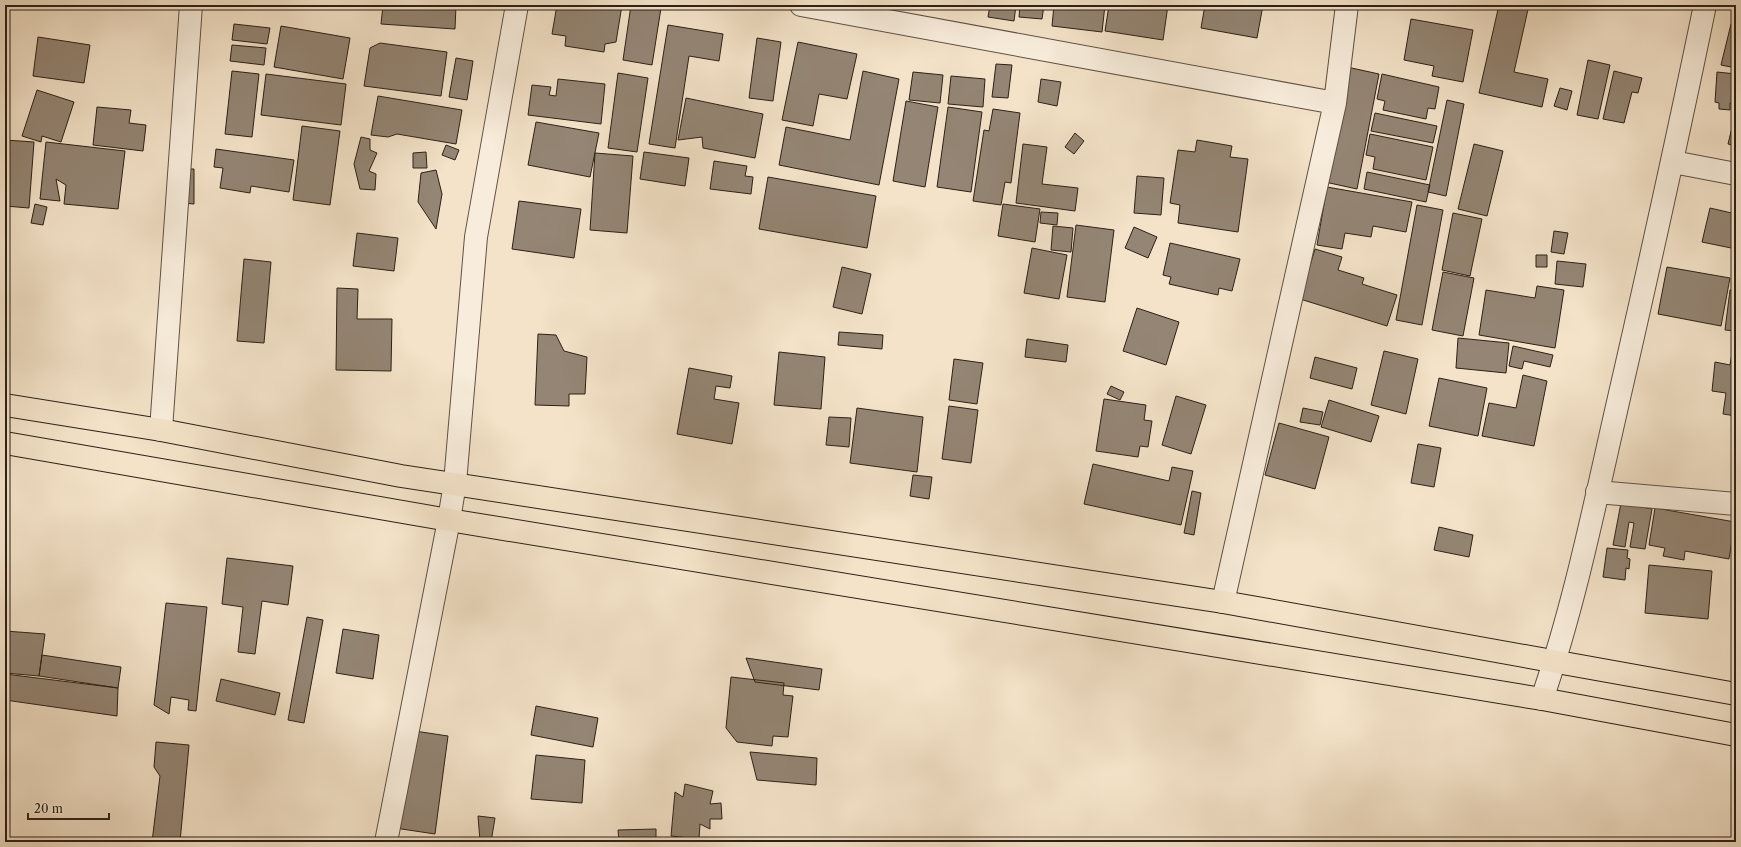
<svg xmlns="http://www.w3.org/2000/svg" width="1741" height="847" font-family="'Libre Caslon Text',serif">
  <rect width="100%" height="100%" fill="#f4e3c9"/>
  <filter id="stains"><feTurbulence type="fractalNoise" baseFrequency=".005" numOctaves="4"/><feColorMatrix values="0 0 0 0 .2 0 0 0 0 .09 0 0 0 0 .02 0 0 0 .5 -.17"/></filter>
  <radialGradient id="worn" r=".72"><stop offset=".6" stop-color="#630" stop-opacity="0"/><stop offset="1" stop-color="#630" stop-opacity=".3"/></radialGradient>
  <path fill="#948574" stroke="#2c2017" d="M383 5H456L455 29 381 24Z
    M557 5H622L616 42 605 44 604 52 565 46 566 36 552 34Z
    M631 5 661 8 652 65 623 60Z
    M990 5H1016L1014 21 988 17Z
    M1020 5H1044L1042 19 1019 17Z
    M1054 5H1105L1102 32 1052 26Z
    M1109 5H1168L1163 40 1105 31Z
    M1205 5H1263L1257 38 1201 28Z
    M1499 5H1529L1514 72 1548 79 1542 107 1479 93Z
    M1411 19 1473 30 1463 82 1432 76 1434 66 1404 60Z
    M234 24 270 28 267 44 232 40Z
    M1731 24 1736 25V68L1721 65Z
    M668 25 723 34 719 61 689 56 675 148 649 144Z
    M281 26 350 38 343 79 274 67Z
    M38 37 90 45 84 83 33 76Z
    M757 38 781 42 773 101 749 98Z
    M798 42 857 54 847 99 819 94 813 126 782 120Z
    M380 43 447 52 441 96 364 86 370 48Z
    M232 45 266 48 264 65 230 61Z
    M456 58 473 61 467 100 449 97Z
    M1588 60 1610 65 1598 119 1577 115Z
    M996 64 1012 65 1008 98 992 97Z
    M1347 67 1379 74 1357 189 1325 182Z
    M232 71 259 74 252 137 225 134Z
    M863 71 899 79 879 185 779 165 786 127 850 140Z
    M1614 71 1642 78 1638 93 1632 92 1624 123 1603 119Z
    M913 72 943 75 940 103 909 100Z
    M1717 72 1736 74V104L1730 103V110L1719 109V103L1715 102Z
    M618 73 648 78 637 152 608 148Z
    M266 74 346 84 341 125 261 115Z
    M1382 74 1439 87 1435 109 1428 108 1426 119 1383 110 1385 101 1377 99Z
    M951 76 985 79 983 107 948 104Z
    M558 79 605 84 601 124 528 115 532 85 551 87 549 95 556 96Z
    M1041 79 1061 82 1057 106 1038 102Z
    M1560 88 1572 91 1567 110 1554 106Z
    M37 90 74 102 61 142 42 136 41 142 22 136Z
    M378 96 462 110 456 144 397 134 388 137 371 135Z
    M686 98 763 114 755 158 703 148 702 137 678 140Z
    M1447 100 1464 104 1446 196 1428 192Z
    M906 101 938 107 925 187 893 181Z
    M97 107 131 110 129 123 146 125 143 151 93 145Z
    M948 107 982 112 971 192 937 187Z
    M993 109 1020 113 1011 183 1005 182 1001 205 973 201 984 130 989 131Z
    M1375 113 1437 126 1433 143 1371 131Z
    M1734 119 1736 120V146L1728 144Z
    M536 122 599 133 590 177 528 165Z
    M302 126 340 131 330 205 293 200Z
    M1075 133 1084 141 1074 154 1065 147Z
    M1370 134 1433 147 1426 180 1373 169 1375 157 1366 155Z
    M361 137 370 139V150L377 153 369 171 376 174 375 190 360 189 354 164Z
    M5 140 34 142 29 208 5 206Z
    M1197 140 1232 146 1230 157 1248 159 1238 232 1178 223 1180 205 1170 203 1178 150 1195 152Z
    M46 142 125 151 118 209 64 204 66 185 56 179 60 201 40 199Z
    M1023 144 1047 147 1042 184 1078 188 1075 211 1016 203Z
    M1474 144 1503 151 1487 216 1458 209Z
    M446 145 459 150 455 160 442 155Z
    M216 149 294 160 289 192 251 186 250 193 220 188 223 168 214 167Z
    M426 152 427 168H413V153Z
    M644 152 689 158 685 186 640 179Z
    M595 153 633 156 627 233 590 230Z
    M714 161 747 166 745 176 753 177 751 194 710 189Z
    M183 169H194V204L183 203Z
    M436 170 442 194 436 229 418 202 421 173Z
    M1367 172 1430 185 1426 202 1364 189Z
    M1137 176 1164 178 1161 215 1134 213Z
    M768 177 876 196 867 248 759 229Z
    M1327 187 1412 202 1406 232 1373 226 1371 237 1345 233 1342 249 1317 245Z
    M519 201 581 209 574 258 512 249Z
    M35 204 47 207 43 225 31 223Z
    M1003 204 1040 209 1035 242 998 236Z
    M1417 205 1443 210 1422 325 1396 320Z
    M1710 208 1736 214V249L1702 242Z
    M1041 212 1058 213 1057 225 1040 223Z
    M1453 213 1482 219 1470 276 1442 270Z
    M1076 225 1114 230 1105 302 1067 297Z
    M1053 226 1073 228 1071 252 1051 250Z
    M1134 227 1157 237 1148 258 1125 248Z
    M1554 231 1568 233 1564 254 1551 252Z
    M357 233 398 238 394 271 353 266Z
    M1170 243 1240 259 1232 291 1219 288 1218 295 1169 284 1171 277 1163 275Z
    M1032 248 1067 255 1059 299 1024 293Z
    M1315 249 1342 257 1338 270 1364 278 1362 284 1397 295 1387 326 1300 299Z
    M1536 255H1547V267H1536Z
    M244 259 271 262 264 343 237 341Z
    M1557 261 1586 264 1583 287 1555 284Z
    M842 267 871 274 862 314 833 307Z
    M1667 267 1730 278 1721 326 1658 314Z
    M1443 272 1474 278 1463 336 1432 330Z
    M1537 286 1564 290 1555 348 1479 335 1486 290 1535 298Z
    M337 288 358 289 357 319H392L391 371 336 370Z
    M1730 290H1736V331L1725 330Z
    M1137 308 1179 322 1166 365 1123 351Z
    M839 332 883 335 882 349 838 345Z
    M538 334 556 335 564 351 587 357 585 394H569V406L535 405Z
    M1458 338 1509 343 1506 373 1456 368Z
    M1027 339 1068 345 1066 362 1025 357Z
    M1513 346 1553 355 1550 367 1524 361 1522 369 1509 366Z
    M1733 347H1736V416L1723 414 1726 393 1712 391 1715 362 1730 365Z
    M1384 351 1418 359 1406 414 1371 405Z
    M779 352 825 357 821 409 774 405Z
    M1315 357 1357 368 1352 389 1310 378Z
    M954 359 983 363 977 404 949 400Z
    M689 368 732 376 730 388 716 386 714 399 739 403 732 444 677 434Z
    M1523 375 1547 381 1534 446 1482 436 1489 403 1516 408Z
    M1439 378 1487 388 1478 436 1429 426Z
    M1111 386 1124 392 1120 400 1107 394Z
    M1176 396 1206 405 1191 454 1162 445Z
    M1104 399 1146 405 1144 420 1152 421 1148 447 1140 446 1138 457 1096 451Z
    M1329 400 1379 416 1371 442 1321 427Z
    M949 406 978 410 971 463 942 459Z
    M857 408 923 417 917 472 850 463Z
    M1303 408 1323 412 1320 425 1300 422Z
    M829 417 851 418 849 447 826 445Z
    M1279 423 1329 437 1315 489 1265 475Z
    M1418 444 1441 448 1434 487 1411 483Z
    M1093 464 1169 481 1172 467 1193 471 1181 525 1084 504Z
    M913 475 932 477 929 499 910 496Z
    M1192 491 1201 493 1194 535 1184 533Z
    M1621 503 1652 509 1645 549 1630 547 1634 523 1629 522 1625 547 1613 545Z
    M1655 508 1735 522 1729 559 1685 551 1684 560 1663 556 1665 548 1649 545Z
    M1439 527 1473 535 1469 557 1434 550Z
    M1607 548 1628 550 1627 558 1630 559 1629 569 1626 568 1625 580 1603 577Z
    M227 558 293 566 288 605 262 601 255 654 238 652 243 607 222 604Z
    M1649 565 1712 571 1708 619 1645 613Z
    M166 603 207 607 196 711 188 710 189 700 171 697 169 714 154 705Z
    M307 617 323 620 304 723 288 720Z
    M343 629 379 635 373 679 336 673Z
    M5 631 45 634 39 676 5 673Z
    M42 655 121 667 118 688 39 676Z
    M746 658 822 669 819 690 755 682Z
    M5 674 118 688 117 716 5 700Z
    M731 677 784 683 783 695 793 696 788 737 773 736 772 746 737 742 726 728Z
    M221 679 280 693 275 715 216 701Z
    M536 706 598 718 593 747 531 735Z
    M408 730 448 736 435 834 395 828Z
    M156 742 189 745 180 842H152L160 776 154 767Z
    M750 752 817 758 816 785 757 780Z
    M536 755 585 760 582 803 531 799Z
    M685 784 713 791 710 804 721 803 722 819H710V829L700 824 699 839 671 836 675 792 683 797Z
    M478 816 495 818 491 842H471L472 839 480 841Z
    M656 829V842H619L618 830Z"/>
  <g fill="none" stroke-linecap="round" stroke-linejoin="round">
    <g stroke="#5e5144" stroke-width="24">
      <path id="street" d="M801 5 1335 103
        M1673 162 1736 174
        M161 430 191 5
        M1597 492 1736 504
        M1223 602 1335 103 1347 5
        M1542 699C1574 606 1594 508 1616 411 1647 276 1677 141 1705 5
        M386 842 449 520 455 483 476 237 517 5"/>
    </g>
    <g stroke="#2c2017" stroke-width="24">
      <path id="primary" d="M5 405 161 430 401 476 1223 602 1736 694
        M5 443 449 520 1542 699 1736 735"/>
    </g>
    <use href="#street" stroke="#f8eddc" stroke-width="22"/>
    <use href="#primary" stroke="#f4e3c9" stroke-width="22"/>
  </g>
  <rect width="1741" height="847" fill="none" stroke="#f4e3c9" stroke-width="20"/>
  <rect x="6" y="6" width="1729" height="835" fill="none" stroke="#2c2017" stroke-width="2"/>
  <rect x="10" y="10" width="1721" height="827" fill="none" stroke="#2c2017"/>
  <path d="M28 813v6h81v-6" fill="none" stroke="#2c2017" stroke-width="2"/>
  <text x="34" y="813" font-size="12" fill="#2c2017" stroke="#f8eddc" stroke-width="3" paint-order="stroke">20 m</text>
  <rect width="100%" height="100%" filter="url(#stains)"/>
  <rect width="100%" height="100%" fill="url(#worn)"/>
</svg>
